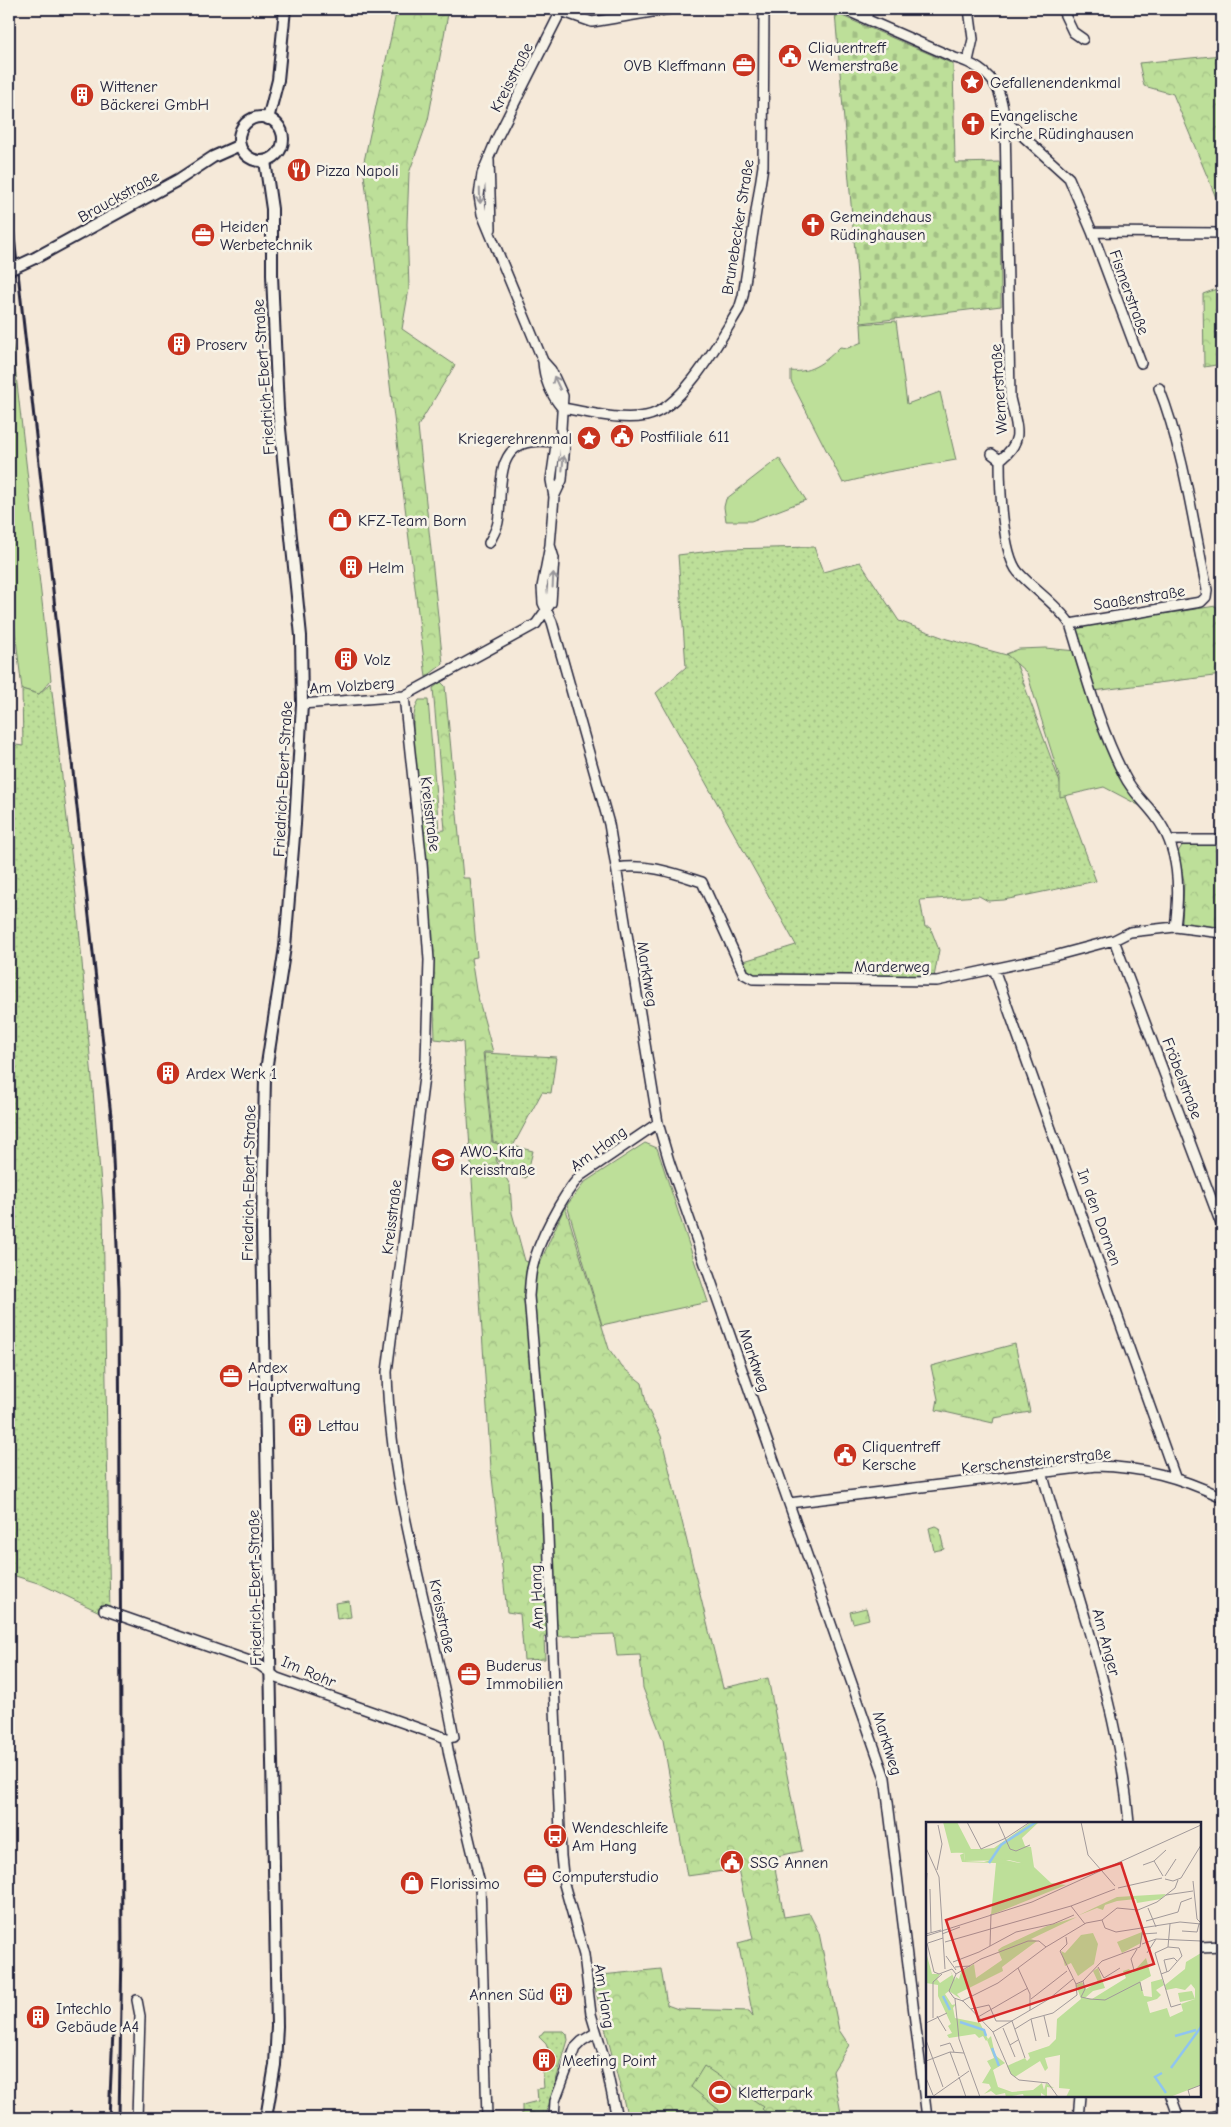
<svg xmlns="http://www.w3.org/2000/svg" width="1231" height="2127" font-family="'Comic Neue',sans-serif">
  <defs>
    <pattern id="grass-dots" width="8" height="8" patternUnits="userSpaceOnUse" patternTransform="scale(1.25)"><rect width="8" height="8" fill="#bddf99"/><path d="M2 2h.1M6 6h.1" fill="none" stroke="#a2bf85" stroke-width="1.8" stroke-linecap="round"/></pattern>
    <pattern id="forest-crowns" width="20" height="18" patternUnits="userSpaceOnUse" patternTransform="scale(1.25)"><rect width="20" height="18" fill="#bddf99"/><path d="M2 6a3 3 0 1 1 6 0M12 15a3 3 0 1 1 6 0" fill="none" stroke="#a2bf85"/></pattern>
    <pattern id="cemetery-stones" width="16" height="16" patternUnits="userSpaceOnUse" patternTransform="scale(1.25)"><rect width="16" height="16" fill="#bddf99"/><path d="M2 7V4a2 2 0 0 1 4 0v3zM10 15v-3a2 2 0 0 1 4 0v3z" fill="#a2bf85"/></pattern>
  </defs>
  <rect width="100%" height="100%" fill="#f5e9d9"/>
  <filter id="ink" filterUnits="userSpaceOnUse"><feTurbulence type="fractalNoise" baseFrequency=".02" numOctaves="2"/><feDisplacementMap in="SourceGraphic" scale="10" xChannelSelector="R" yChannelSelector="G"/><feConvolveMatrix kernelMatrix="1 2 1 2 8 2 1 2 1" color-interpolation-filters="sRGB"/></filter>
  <g filter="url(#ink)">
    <path fill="url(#grass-dots)" stroke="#70806a" d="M814 547 823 572 860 562 899 621 947 639 1014 657 1096 881 1004 900 988 901 979 896 920 900 925 927H930L939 950 934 977 758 976 748 973 744 961 796 945 656 693 686 667 678 555 728 549Z
      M51 683 77 904 103 1207 110 1617 41 1584 9 1574V744L23 746 22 689 39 694Z
      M484 1053 556 1057 551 1093 542 1092 513 1146 533 1151 526 1178 506 1172 497 1159 500 1144 493 1142Z
      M544 2031H564L567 2034 568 2040 545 2118H522V2105L538 2101 537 2089 544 2088 542 2064H547L546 2055 549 2052 546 2044 539 2037Z"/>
    <path fill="url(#forest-crowns)" stroke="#70806a" d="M397 9H449L428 120 409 173 407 224 409 289 402 329 455 365 418 426 443 664 426 677 363 166Z
      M1222 55V212L1173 94 1144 86 1139 63Z
      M1222 287V364L1204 367 1203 294Z
      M1216 606 1222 621V675L1093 691 1075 627Z
      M441 682 445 686 463 878H470L477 957 471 958 476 990 493 1052H483L492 1142 499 1144 496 1160 510 1185 512 1213 525 1261 539 1265 565 1206 609 1349 622 1367 642 1383 647 1407 661 1436 723 1688 768 1678 802 1851 773 1857 784 1917 809 1913 819 1933 839 2030 849 2045 833 2071 842 2118H628L592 1976 661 1969 667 2005 678 2009 749 2011 753 2016 738 1943 753 1939 738 1869 687 1876 663 1740 643 1688 640 1655 617 1656 614 1634 544 1637 545 1659 524 1660 520 1614 507 1612 491 1468 463 1042 435 1039 432 957 423 832 445 830 433 688Z
      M1183 844 1222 845V930L1182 924 1184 881 1178 852Z
      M1015 1344 1030 1412 994 1418 993 1423 936 1410 938 1399 931 1366Z
      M935 1526 939 1528 944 1549 934 1551 929 1528Z
      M349 1601 351 1617 337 1619 335 1603Z
      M866 1608 869 1619 853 1623 850 1612Z"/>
    <path fill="url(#cemetery-stones)" stroke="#70806a" d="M835 13 953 64 955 163 1000 162 1001 306 861 323Z"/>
    <path fill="#bddf99" stroke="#70806a" d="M9 314 51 680 39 694 22 689 9 581Z
      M896 321 907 404 940 392 956 460 887 472 843 483 791 381V371C811 374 827 360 840 347L848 348 862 342 861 324Z
      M779 458 806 500 751 521H726L724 507 726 499Z
      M1045 648 1076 651 1097 722 1144 808 1104 787 1060 797V779L1027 673 1006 654 1019 649Z
      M419 700H428L439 831 423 832C420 803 404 723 419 700Z
      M645 1143 657 1148 708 1302 602 1325 567 1205 585 1182Z
      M704 2066 764 2107 762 2109 772 2118H716L719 2110 691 2087Z"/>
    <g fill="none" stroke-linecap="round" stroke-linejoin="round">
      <g stroke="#22223b" stroke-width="12">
        <path id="minor" d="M843 9 955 58C971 62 989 73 997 88 1002 97 1003 110 1005 120L1010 398C1016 426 1026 440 1000 460 1000 485 1002 553 1018 572 1035 591 1056 603 1070 624 1086 675 1099 727 1124 775 1132 792 1145 802 1156 817 1180 849 1180 890 1175 927
          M1062 9 1073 32 1083 39
          M561 11 592 22 670 9
          M866 19 869 9
          M968 61 973 39 969 9
          M1005 120 1069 178 1092 232 1222 233
          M489 160 491 229
          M1092 232 1141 363
          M543 361 551 370 563 396 561 429 565 443 562 480 554 497 550 545 542 587 543 603 552 622 609 824 658 1123 669 1161 885 1778 927 2118
          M562 408C588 412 619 421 646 416 682 410 720 340 739 309L743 296 763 166 764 9
          M562 408C550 394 544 379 543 361L482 214 479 196 482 174 496 140 562 9
          M992 454 1000 460
          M554 497 551 480 557 438
          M489 543C492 537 497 529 498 522 503 495 493 448 530 442 541 440 554 442 565 443
          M1070 624 1201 602 1206 597 1207 590C1194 526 1183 448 1159 388
          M404 696 422 863 429 960 426 1061 387 1372C390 1496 432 1617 454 1737L446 1738 449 1755 480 1884 487 2118
          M302 704 404 696 536 624 551 603 554 558 550 545
          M1169 840H1222
          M617 868C647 863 674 873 702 882L744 974 753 979 937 981 1054 956 1114 940 1130 932 1175 927 1222 933
          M1114 940 1222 1227
          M994 969 1175 1477
          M1042 1472C1073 1587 1119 1704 1129 1823
          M789 1503 1096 1466C1143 1467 1179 1477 1222 1497
          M104 1610 258 1664 277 1678 446 1738
          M1200 1947 1222 1946
          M137 2000 140 2016 137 2118
          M1171 2096 1179 2118
          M554 2118 555 2101 575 2048 582 2041 595 2033
          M617 2118 604 2057 591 2014 584 1955 564 1884 561 1856 547 1511 529 1296C530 1287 530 1277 532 1269 538 1241 562 1196 580 1176L658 1123
          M1078 2118 1080 2096
          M1206 2118 1222 2114"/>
      </g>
      <g stroke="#22223b" stroke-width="14">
        <path id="tertiary" d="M239 139a22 22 0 1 1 44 0a22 22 0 1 1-44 0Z
          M268 119 278 80 285 9
          M265 161 272 209V275L278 409 301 636 302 704 295 824 285 947 265 1077 262 1229 277 2026 275 2065 266 2118
          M37 257 178 180 213 157 240 145"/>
      </g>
      <use href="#minor" stroke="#f7f3e8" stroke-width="9"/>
      <use href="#tertiary" stroke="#f7f3e8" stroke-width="10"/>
      <path stroke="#22223b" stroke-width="3" d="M9 191 111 1116 119 1289 122 1951 119 2118
        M109 2118 113 2031"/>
      <g stroke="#22223b" stroke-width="14" stroke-linecap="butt">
        <path id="tertiary-bridge" d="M9 270 37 257"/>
      </g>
      <use href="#tertiary-bridge" stroke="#f7f3e8" stroke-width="10"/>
    </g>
    <defs><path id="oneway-shaft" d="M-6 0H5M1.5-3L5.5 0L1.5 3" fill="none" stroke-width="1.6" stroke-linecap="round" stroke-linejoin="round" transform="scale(1.25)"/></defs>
    <g stroke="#97959a">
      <use href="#oneway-shaft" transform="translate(480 196) rotate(88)"/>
      <use href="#oneway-shaft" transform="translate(557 383) rotate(-115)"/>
      <use href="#oneway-shaft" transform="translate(563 463) rotate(-85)"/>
      <use href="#oneway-shaft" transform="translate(553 580) rotate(-87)"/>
    </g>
  </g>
  <defs>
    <g id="civic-disc" transform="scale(1.25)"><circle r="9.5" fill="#c8321e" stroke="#f7f3e8"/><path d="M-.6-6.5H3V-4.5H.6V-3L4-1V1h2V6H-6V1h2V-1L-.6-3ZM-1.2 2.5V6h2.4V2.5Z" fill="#fff"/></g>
    <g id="office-disc" transform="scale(1.25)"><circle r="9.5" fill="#c8321e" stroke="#f7f3e8"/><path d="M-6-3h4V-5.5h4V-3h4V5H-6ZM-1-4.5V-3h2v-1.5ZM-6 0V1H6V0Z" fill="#fff"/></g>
    <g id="sight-disc" transform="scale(1.25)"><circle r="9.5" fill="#c8321e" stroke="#f7f3e8"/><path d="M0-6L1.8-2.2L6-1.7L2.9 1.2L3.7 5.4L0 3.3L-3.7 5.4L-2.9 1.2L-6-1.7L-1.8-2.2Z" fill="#fff"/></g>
    <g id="building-disc" transform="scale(1.25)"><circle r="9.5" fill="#c8321e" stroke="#f7f3e8"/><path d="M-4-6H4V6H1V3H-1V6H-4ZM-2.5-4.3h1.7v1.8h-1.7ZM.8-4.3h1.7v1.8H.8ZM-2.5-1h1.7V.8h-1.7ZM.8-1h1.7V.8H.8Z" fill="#fff"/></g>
    <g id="church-disc" transform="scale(1.25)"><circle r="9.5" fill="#c8321e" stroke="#f7f3e8"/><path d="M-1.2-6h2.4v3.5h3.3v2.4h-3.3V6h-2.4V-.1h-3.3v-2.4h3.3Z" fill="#fff"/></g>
    <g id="restaurant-disc" transform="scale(1.25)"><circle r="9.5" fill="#c8321e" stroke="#f7f3e8"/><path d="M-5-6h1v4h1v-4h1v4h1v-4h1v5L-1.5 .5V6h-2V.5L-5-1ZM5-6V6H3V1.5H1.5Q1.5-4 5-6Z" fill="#fff"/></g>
    <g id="shop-disc" transform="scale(1.25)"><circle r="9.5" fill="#c8321e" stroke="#f7f3e8"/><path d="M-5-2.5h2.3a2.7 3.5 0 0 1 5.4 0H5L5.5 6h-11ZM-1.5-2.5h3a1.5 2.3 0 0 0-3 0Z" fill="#fff"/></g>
    <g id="school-disc" transform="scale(1.25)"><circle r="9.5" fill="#c8321e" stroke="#f7f3e8"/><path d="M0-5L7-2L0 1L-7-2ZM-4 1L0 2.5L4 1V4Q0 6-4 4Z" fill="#fff"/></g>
    <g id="bus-disc" transform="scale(1.25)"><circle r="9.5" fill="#c8321e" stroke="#f7f3e8"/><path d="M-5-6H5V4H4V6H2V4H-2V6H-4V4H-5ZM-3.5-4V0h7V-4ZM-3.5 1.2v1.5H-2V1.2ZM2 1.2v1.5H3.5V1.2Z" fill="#fff"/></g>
    <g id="stadium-disc" transform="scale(1.25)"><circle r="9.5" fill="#c8321e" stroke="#f7f3e8"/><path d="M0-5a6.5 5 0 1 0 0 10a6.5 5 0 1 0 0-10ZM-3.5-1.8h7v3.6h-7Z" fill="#fff"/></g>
  </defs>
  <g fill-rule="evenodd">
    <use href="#civic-disc" x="790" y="56"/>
    <use href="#office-disc" x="744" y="65"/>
    <use href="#sight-disc" x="972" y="82"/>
    <use href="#building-disc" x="82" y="95"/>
    <use href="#church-disc" x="973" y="124"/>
    <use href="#restaurant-disc" x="299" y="170"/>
    <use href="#church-disc" x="813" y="225"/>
    <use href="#office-disc" x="203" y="235"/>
    <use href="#building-disc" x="179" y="344"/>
    <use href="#civic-disc" x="622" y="436"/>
    <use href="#sight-disc" x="589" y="438"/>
    <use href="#shop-disc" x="340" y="520"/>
    <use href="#building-disc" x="351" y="567"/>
    <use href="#building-disc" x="346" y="659"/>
    <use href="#building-disc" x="168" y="1073"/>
    <use href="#school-disc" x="443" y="1160"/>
    <use href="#office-disc" x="231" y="1376"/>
    <use href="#building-disc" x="300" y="1425"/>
    <use href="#civic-disc" x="845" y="1455"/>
    <use href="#office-disc" x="469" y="1674"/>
    <use href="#bus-disc" x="555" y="1836"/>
    <use href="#civic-disc" x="732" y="1862"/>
    <use href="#office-disc" x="535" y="1876"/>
    <use href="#shop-disc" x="412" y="1883"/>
    <use href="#building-disc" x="561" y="1994"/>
    <use href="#building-disc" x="38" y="2017"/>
    <use href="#building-disc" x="544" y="2060"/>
    <use href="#stadium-disc" x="720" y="2092"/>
  </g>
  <g text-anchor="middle" stroke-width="5" stroke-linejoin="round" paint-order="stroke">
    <g font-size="16" fill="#22223b" stroke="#f7f3e8" text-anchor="start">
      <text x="808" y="53">Cliquentreff<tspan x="808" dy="18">Wemerstraße</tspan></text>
      <text x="726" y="71" text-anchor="end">OVB Kleffmann</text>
      <text x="990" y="88">Gefallenendenkmal</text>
      <text x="100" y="92">Wittener<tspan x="100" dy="18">Bäckerei GmbH</tspan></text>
      <text x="990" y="121">Evangelische<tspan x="990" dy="18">Kirche Rüdinghausen</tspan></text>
      <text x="316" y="176">Pizza Napoli</text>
      <text x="830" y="222">Gemeindehaus<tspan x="830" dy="18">Rüdinghausen</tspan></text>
      <text x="220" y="232">Heiden<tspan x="220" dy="18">Werbetechnik</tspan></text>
      <text x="196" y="350">Proserv</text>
      <text x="640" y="442">Postfiliale 611</text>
      <text x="572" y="444" text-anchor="end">Kriegerehrenmal</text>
      <text x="358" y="526">KFZ-Team Born</text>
      <text x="368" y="573">Helm</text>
      <text x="364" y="665">Volz</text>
      <text x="186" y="1079">Ardex Werk 1</text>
      <text x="460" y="1157">AWO-Kita<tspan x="460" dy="18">Kreisstraße</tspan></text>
      <text x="248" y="1373">Ardex<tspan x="248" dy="18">Hauptverwaltung</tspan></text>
      <text x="318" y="1431">Lettau</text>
      <text x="862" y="1452">Cliquentreff<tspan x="862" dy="18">Kersche</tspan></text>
      <text x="486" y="1671">Buderus<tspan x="486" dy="18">Immobilien</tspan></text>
      <text x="572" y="1833">Wendeschleife<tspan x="572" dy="18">Am Hang</tspan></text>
      <text x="750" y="1868">SSG Annen</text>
      <text x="552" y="1882">Computerstudio</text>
      <text x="430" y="1889">Florissimo</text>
      <text x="544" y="2000" text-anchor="end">Annen Süd</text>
      <text x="56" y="2014">Intechlo<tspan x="56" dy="18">Gebäude A4</tspan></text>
      <text x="562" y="2066">Meeting Point</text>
      <text x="738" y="2098">Kletterpark</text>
    </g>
    <g font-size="16" fill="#22223b" stroke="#f7f3e8">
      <text transform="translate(511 77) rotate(-63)" y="6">Kreisstraße</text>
      <text transform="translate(118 196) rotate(-29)" y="6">Brauckstraße</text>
      <text transform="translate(737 227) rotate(-81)" y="6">Brunebecker Straße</text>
      <text transform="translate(1130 292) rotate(70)" y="6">Fismerstraße</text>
      <text transform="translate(263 377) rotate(-94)" y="6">Friedrich-Ebert-Straße</text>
      <text transform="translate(998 389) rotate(-94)" y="6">Wemerstraße</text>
      <text transform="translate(1139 597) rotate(-9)" y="6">Saaßenstraße</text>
      <text transform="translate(352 685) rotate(-4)" y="6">Am Volzberg</text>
      <text transform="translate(282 779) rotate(-87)" y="6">Friedrich-Ebert-Straße</text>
      <text transform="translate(431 814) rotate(83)" y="6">Kreisstraße</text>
      <text x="892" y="972">Marderweg</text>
      <text transform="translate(648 974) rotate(81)" y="6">Marktweg</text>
      <text transform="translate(1183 1078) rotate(69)" y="6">Fröbelstraße</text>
      <text transform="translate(598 1148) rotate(-36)" y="6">Am Hang</text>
      <text transform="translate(248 1183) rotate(-89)" y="6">Friedrich-Ebert-Straße</text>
      <text transform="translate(391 1217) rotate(-83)" y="6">Kreisstraße</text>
      <text transform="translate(1100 1217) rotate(70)" y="6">In den Dornen</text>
      <text transform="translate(755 1360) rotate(71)" y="6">Marktweg</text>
      <text transform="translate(1036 1460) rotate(-6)" y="6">Kerschensteinerstraße</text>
      <text transform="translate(254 1588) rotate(-91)" y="6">Friedrich-Ebert-Straße</text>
      <text transform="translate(536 1597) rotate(-92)" y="6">Am Hang</text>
      <text transform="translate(443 1616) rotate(78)" y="6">Kreisstraße</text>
      <text transform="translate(1107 1642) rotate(75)" y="6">Am Anger</text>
      <text transform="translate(309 1671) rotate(23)" y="6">Im Rohr</text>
      <text transform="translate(888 1743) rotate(73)" y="6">Marktweg</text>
      <text transform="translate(605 1996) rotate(81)" y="6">Am Hang</text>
    </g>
  </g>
  <g transform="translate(926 1822)">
    <rect width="275" height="275" fill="#f5e9d9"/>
    <path d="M17 0H31L45 27H56L68 26 105 0H113L96 16 99 24 105 25 108 45 125 61 140 63 65 93 70 41H95L83 38 39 39 38 30 25 31ZM167 111 172 122 168 142 152 154 145 141 139 144 135 129 139 131 155 113ZM266 169 269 177 254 180 252 171ZM65 214 69 233 79 241 67 248 72 265 86 270 107 268 116 261 118 268 120 261 128 266 121 265V275L115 271V275H98L97 272 80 275 79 271 70 273 65 269 58 272 65 266 63 262 56 261 65 246 61 239 68 236 61 218Z" fill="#bddf99"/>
    <path d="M38 30 39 39 58 40 71 36 98 42 36 40 34 33 38 31H25ZM240 72 235 77 211 81 210 77 191 79 179 83 177 88 171 86 151 94 191 75ZM151 95 105 117 111 119 76 145 77 149 31 172 35 177 23 169 19 172 26 183 30 182 27 186 29 196 54 201 62 217 60 219 57 214 53 216 49 212 23 216 21 213 26 211 22 204 25 202 12 174V163L0 161V130L6 152H14L11 157 14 161 26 153 24 148 29 158 30 155 33 157 35 150 48 142 50 156 76 138 72 128 76 125 121 104ZM275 131V263L244 275H140L144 267 133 266 134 233 119 236 122 246 119 249 114 239 89 255 85 252 81 244 99 236 101 239 104 236 102 231 123 224 130 217 131 197 155 177 150 163 156 160 160 167 172 160 167 149 172 146 179 166 167 169 159 176 166 177 200 156 197 149 203 147 206 151 220 136 225 154 214 160 218 174 226 175 225 160 236 157 238 163 230 168 235 173 231 177 221 180 224 191 241 186 244 195 257 189 255 182 269 177V167L265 162 259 168 250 166 240 168 239 163 259 147 260 140Z" fill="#bddf99"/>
    <path d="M216 110 215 121 196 131 191 120Z" fill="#bddf99"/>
    <path fill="none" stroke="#90c5ee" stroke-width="2.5" d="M63 41 75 23 110 0M17 174 24 188M34 200 58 208 60 214M249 214 270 208M66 226 73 244M245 246 275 205M236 251 229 255 240 271"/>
    <path fill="none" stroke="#a1999a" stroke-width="1" d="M41 0 55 27 80 16 104 0M72 0 84 27 90 29 104 23M155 0 162 33 189 64M0 26 13 55 19 147M228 39 240 28M217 43 228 39 237 54M11 48 16 22 12 3M239 54 250 37M239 57 247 59 255 56 275 23M267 59 271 97 275 101M192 66 236 56M0 67 1 51M4 67 5 110M240 73 267 69M145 84 159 102M222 86 230 105M209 87 216 104M176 98 179 106 190 110 254 100 275 102M220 99 252 90 255 80 266 76M244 102 242 125 229 131 245 185 255 182M256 109 271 110 273 102M0 112 15 108M16 112 34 105M216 112 231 111M0 114 106 80 275 3M19 120 145 84 189 67M1 121 8 150 13 152 26 147 30 152M2 121 17 116M216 122 230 117 275 119M64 124 65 92M221 131 230 117M20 134 30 148M27 140 53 130 90 110 127 102 148 93M29 145 44 144M172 145 178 156 194 146M92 146 104 172V188M208 148 205 137 211 127M241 150 238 138 248 136 251 139M30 152 23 169 28 176 37 179 67 210 85 252 93 258 122 261 132 275M30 152 55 137 102 119H113L120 125M235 152 243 149 256 134 253 126 242 125M157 159 159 167 155 175 164 177 179 178 214 160 216 169M150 162 157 159 176 139 214 125 217 105M29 177 33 217 54 275M105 177 141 149M36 179 72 161 120 125 160 101 176 98 191 86 212 88 231 80 249 66 252 58M45 187 63 183 70 199H86L99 236M11 194 20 209M118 194 123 215M52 195 102 166M7 196V160L16 152M105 197 110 219M0 201 21 191M77 206 84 223M89 207 105 197 127 191 151 173 150 162 134 129 141 122 140 115M67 210 123 177 147 157M0 218 17 265M14 224 24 221 28 230M24 230 33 254M89 235 84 223 92 218M0 239 24 230 38 231M33 255 40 275M0 256 7 273M6 275 43 249M264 275 262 268 275 263"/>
    <path fill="#d62828" fill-opacity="0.15" stroke="#d62828" stroke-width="2.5" d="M195 41 228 142 53 199 20 98Z"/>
    <rect width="275" height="275" fill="none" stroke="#22223b" stroke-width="2.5"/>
  </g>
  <rect width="1231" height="2127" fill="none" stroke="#f7f3e8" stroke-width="30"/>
  <rect x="15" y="15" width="1201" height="2097" fill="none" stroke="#22223b" stroke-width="2" filter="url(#ink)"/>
</svg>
